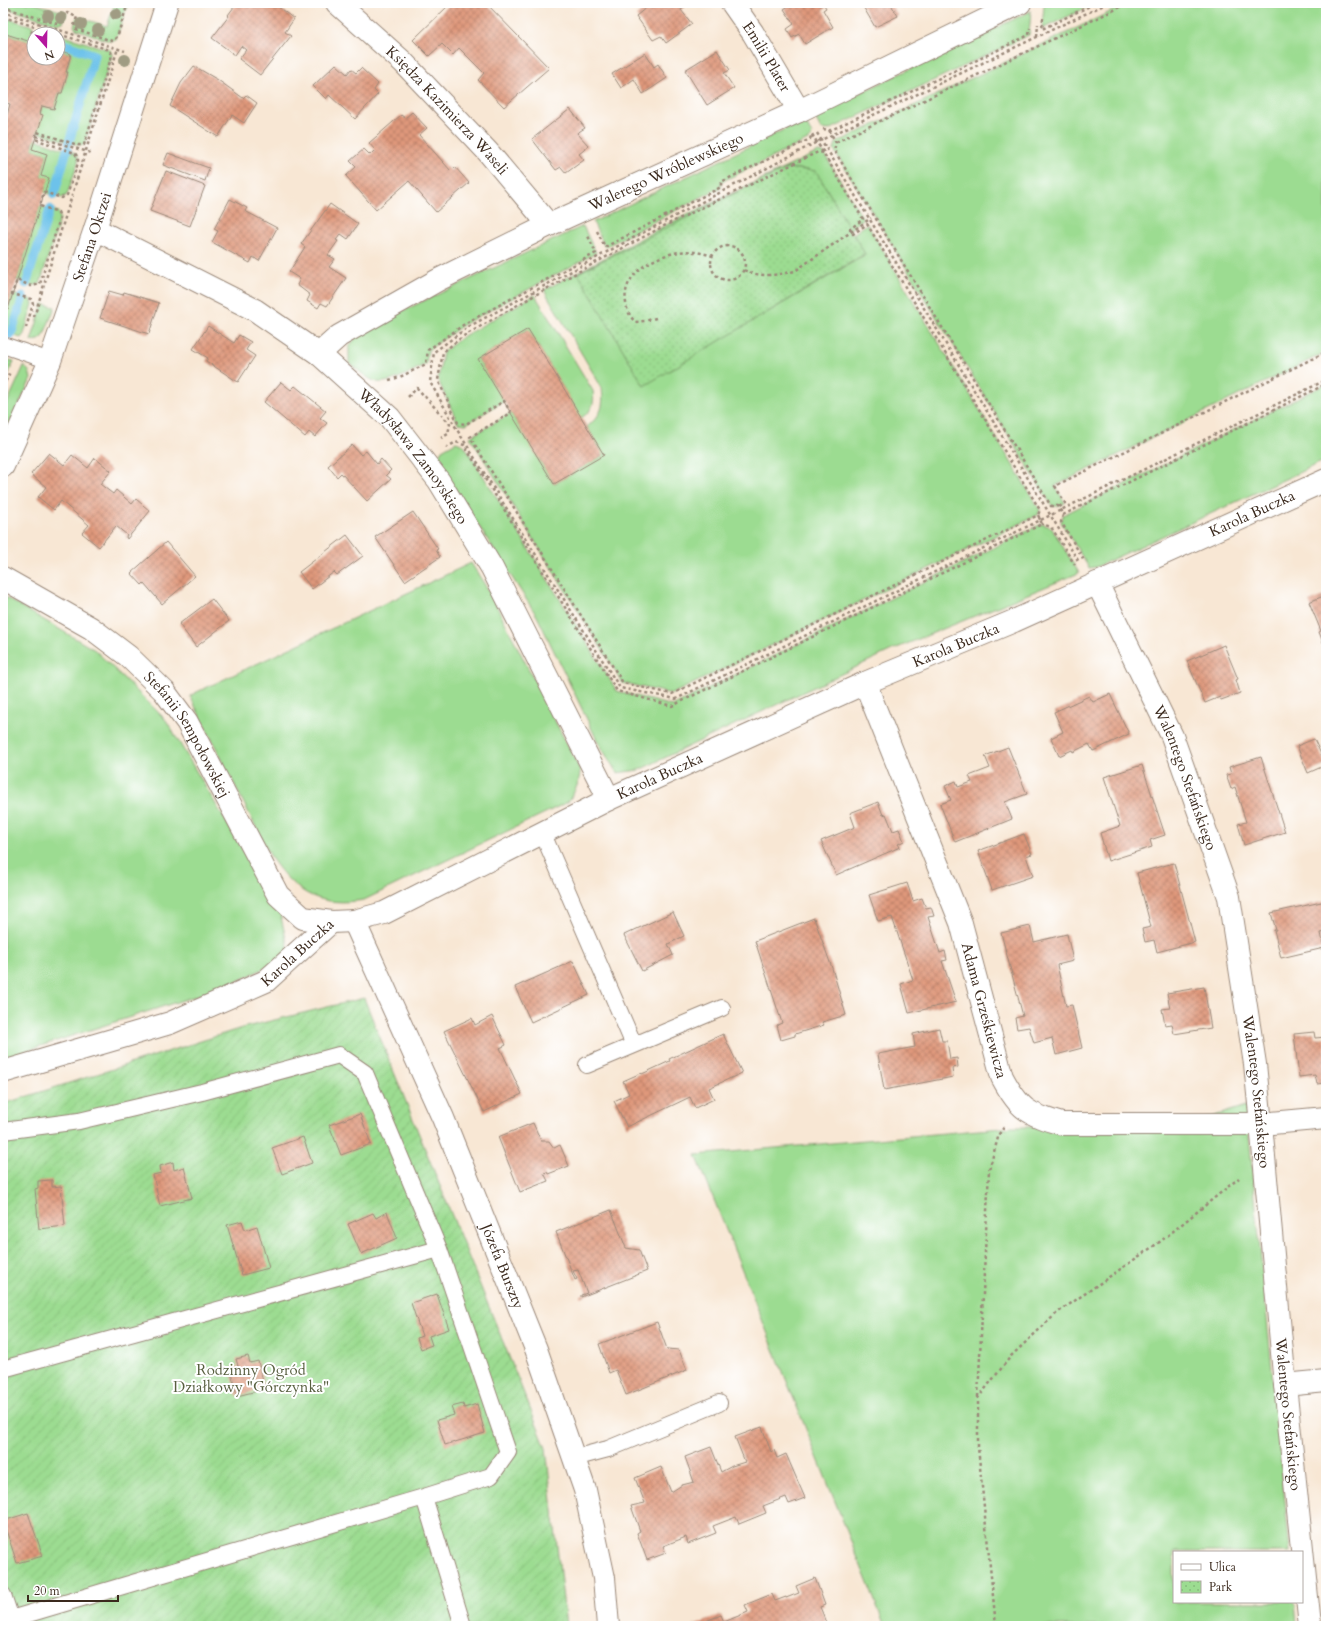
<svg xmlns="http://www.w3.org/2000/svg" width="1329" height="1629" font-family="Cardo,serif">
  <defs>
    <pattern id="park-dots" width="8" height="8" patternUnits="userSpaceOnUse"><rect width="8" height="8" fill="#9cdc91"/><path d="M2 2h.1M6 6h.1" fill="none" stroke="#87bd7d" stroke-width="1.8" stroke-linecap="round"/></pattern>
    <pattern id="garden-furrows" width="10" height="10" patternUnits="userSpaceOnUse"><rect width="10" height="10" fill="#9cdc91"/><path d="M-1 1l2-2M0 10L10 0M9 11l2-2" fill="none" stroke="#87bd7d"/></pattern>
    <pattern id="building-cross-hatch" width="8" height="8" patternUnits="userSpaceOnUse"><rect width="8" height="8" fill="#df987c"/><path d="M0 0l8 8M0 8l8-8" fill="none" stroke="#b67c65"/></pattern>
  </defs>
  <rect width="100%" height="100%" fill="#fff"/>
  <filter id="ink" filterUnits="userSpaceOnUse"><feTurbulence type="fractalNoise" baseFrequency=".025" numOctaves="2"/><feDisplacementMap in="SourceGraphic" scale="8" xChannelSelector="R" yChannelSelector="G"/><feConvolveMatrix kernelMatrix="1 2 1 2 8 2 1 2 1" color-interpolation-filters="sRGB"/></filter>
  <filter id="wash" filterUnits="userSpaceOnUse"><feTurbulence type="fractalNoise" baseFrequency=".012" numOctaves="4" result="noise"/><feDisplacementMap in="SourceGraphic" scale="16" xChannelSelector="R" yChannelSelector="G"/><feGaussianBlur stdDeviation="0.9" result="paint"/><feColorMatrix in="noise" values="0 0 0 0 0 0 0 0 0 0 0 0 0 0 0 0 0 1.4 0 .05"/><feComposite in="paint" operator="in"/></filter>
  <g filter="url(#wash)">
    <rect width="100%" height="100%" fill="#f8e7d4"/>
    <path fill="#9cdc91" stroke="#6c8358" d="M3 3H33L67 13 63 22 57 24 3 7Z
      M115 3H128L116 39 109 41 76 29 74 26 77 17 107 26Z
      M1048 3H1096L1042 29 1044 5Z
      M1129 3H1326V352L1055 486 1065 503 1058 506H1052L834 150 836 143Z
      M1031 11 1029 35 829 130 821 129 814 115Z
      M3 17 33 26 30 42 3 33Z
      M58 34 110 50 112 55 84 145H78L37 132 42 115 40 114 42 106 54 109 59 93H62L68 72H66L71 54 58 50Z
      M804 120 812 134 810 139 721 182V187L605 247 593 222Z
      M35 139 75 153 78 158V163L67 195 62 198 44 192 48 179 41 176 47 154 32 149Z
      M818 152 824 153 863 219 850 229 816 171 788 168 743 189 578 273 644 385 865 255 853 234 867 224 1040 510 1038 515 672 694 623 683 470 437 511 413 554 484 604 455 587 427C602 414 604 407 602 388L544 290 664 226Z
      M40 206 58 212 60 218 40 284 31 286 17 280Z
      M583 226 596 253 466 323 428 350 426 364C414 370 387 387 374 381 365 377 357 369 349 363V347L360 331Z
      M12 294 31 299 33 304 24 334 21 338 3 332V308L8 309Z
      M535 295 593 391C595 404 592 411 581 418L528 329 478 359 504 401 466 424 458 423 438 380 443 352 462 337Z
      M43 304 55 307 43 337 39 340 31 341Z
      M3 359 14 361 3 387Z
      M24 366 29 371 31 379 3 438V412Z
      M1326 384V460L1096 567 1089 568 1061 522 1063 515Z
      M456 442 464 445 617 691 672 706 1042 524 1051 527 1079 573 892 650 639 770 617 773 598 742 537 616 436 460 442 450Z
      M471 563 490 593 580 770C580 782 575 791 568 802L364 900C321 907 297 895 272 859L190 696 197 692Z
      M3 596 95 650 166 720 280 913 290 956 227 986 3 1058Z
      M1246 1106 1290 1552H1174V1602H1295L1297 1626H885L696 1155 1013 1127H1180Z"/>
    <path fill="url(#park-dots)" stroke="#6c8358" d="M788 168 816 171 865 254 644 386 578 273 743 189Z"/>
    <path fill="url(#garden-furrows)" stroke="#6c8358" d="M364 998 546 1448 566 1626H3V1104L242 1028Z"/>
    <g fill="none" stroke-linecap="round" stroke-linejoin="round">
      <path stroke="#6dc2ea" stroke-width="9" d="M58 42 95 55 69 142
        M54 195 67 150
        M26 284 50 209
        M11 335 23 297"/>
    </g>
    <g id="blocks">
      <path fill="url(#building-cross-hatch)" d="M237 3H273L294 19 285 32 291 36 260 75 239 59 246 50 241 46 235 55 212 38 229 16 228 15Z
        M451 3H486L549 68 504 107 478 80 484 73 459 48 453 55 442 44 429 56 413 40Z
        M652 3H684L686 6 681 10 692 24 666 43 661 36 653 40 636 16Z
        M793 3H823L826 8 823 10 833 27 805 44 799 34 792 38 787 29 794 24 784 9Z
        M861 3H890L898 16 875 27Z
        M3 33 34 43V58H58V50L71 54 66 72H68L62 93H59L54 109 42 106 40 114 43 115 32 149 47 154 41 176 49 178 8 309 3 308V129L10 104 3 102Z
        M717 50 730 70 724 73 734 88 707 105 685 70Z
        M645 53 654 67 658 64 667 78 643 94 634 79 621 88 612 74Z
        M336 64 347 74 351 69 356 73 361 68 378 84 374 90 378 94 355 119 329 95 326 99 313 86Z
        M194 66 218 80 243 98 246 95 257 103 244 123 232 115 218 137 170 106 181 83Z
        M570 109 585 128 577 133 589 146 579 154 584 160 566 173 561 167 556 170 532 139Z
        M412 112 427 128 419 135 451 171 455 167 469 183 436 212 409 181 376 210 346 176 356 167 350 161 364 149 370 155 375 150 369 143 401 115 405 118Z
        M168 153 209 168 205 181 163 165Z
        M166 171 205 186 190 226 150 211Z
        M230 199 247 208 245 211 277 228 259 261 253 257 250 263 212 242 218 231 214 229Z
        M330 204 358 224 348 239 341 234 336 240 338 241 328 255 335 259 329 267 346 278 327 306 321 303 318 308 307 301 310 295 297 285 300 279 289 272 305 247 301 244Z
        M109 291 123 295 124 292 159 303 149 334 100 318Z
        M208 326 234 343 239 335 251 342 246 350 255 356 238 382 206 361 208 358 193 349Z
        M528 329 604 455 554 484 478 359Z
        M281 382 291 390 295 386 326 411 320 418 327 423 315 437 309 432 305 437 264 402Z
        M352 445 361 455 366 451 377 464 381 459 391 470 386 475 391 479 367 501 341 473 337 477 328 466Z
        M49 453 64 465 72 455 88 468 95 458 111 471 100 484 113 494 116 490 132 504 136 499 150 511 127 539 126 537 127 535 116 526 99 547 82 533 89 525 61 501 54 510 38 497 46 487 31 474Z
        M413 512 438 549 436 550 440 557 405 581 375 537Z
        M347 535 363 556 337 575 334 572 312 589 299 572Z
        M166 542 195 576 162 604 144 583 142 585 131 573Z
        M1326 595V650L1319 632 1321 631 1309 602Z
        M212 599 229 621 196 647 179 624Z
        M1224 645 1238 679 1236 680 1240 693 1221 700 1220 697 1205 703 1187 661Z
        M1110 694 1129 734 1093 751 1089 744 1073 752 1072 750 1059 756 1051 738 1063 732 1054 712 1089 696 1093 702Z
        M1314 739 1326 765 1308 773 1297 746Z
        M1008 747 1027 794 1005 802 1012 819 955 842 940 804 951 800 945 786 956 781 958 787 972 782 969 776 990 768 985 756Z
        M1261 757 1285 832 1244 845 1238 824 1246 822 1235 787 1231 789 1226 775 1231 774 1229 767Z
        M1142 765 1165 835 1150 840 1152 847 1108 861 1100 833 1120 826 1104 777Z
        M878 802 883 815 886 814 893 831 899 829 904 841 898 844 900 847 836 875 821 841 855 827 850 813Z
        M1024 834 1032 854 1026 856 1033 876 992 890 978 851Z
        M1174 863 1195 942 1157 952 1154 940 1145 942 1142 929 1151 927 1137 873Z
        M907 883 913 901 922 898 926 908 931 907 934 916 928 917 940 953 945 951 947 960 942 961 956 1002 909 1013 901 984 913 980 892 917 878 921 869 895Z
        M1326 901V932L1321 933 1324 948 1281 958 1274 930H1276L1271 913Z
        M673 912 684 936 668 944 673 955 642 971 624 935Z
        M814 918 832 968 846 1015 822 1022 824 1025 795 1034V1036L781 1040 777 1025 782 1023 755 941Z
        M1030 926 1034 942 1067 934 1073 961 1057 965 1066 1006 1072 1005 1082 1048 1056 1055 1052 1038 1034 1043 1029 1027 1017 1029 1015 1018 1023 1016 1001 933Z
        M573 961 589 995 531 1022 515 987Z
        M1204 987 1211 1028 1174 1034 1172 1024 1165 1025 1162 1009 1170 1008 1167 993Z
        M492 1016 506 1045 500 1048 522 1094 484 1112 444 1031 472 1018 475 1025Z
        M939 1028 942 1041H947L950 1059 957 1058 958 1067 952 1068 953 1077 884 1090 878 1054 915 1047 913 1034Z
        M1314 1032 1315 1038 1326 1037V1083L1317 1084 1315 1075 1299 1077 1294 1034Z
        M723 1034 742 1073 709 1088 714 1099 695 1108 690 1097 627 1127 614 1101 629 1094 623 1081 641 1073 642 1074 670 1061 669 1059Z
        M360 1114 371 1144 341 1155 329 1125Z
        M533 1123 541 1141H549L554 1148 560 1145 569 1166 548 1174 547 1172 544 1173 548 1181 520 1192 498 1137Z
        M303 1137 312 1163 282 1174 272 1148Z
        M173 1162 174 1170 184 1167 192 1198 160 1206 153 1175 161 1173 160 1166Z
        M52 1180V1187L61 1186 65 1226 39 1229 35 1189 38 1188V1181Z
        M1323 1194H1326V1209H1325Z
        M611 1210 626 1248 639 1250 647 1271 581 1297V1295L587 1293 578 1270 573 1271 577 1279 575 1280 556 1232Z
        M387 1212 397 1238 361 1254 348 1224 373 1213 376 1218Z
        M242 1221 245 1230 257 1226 269 1268 242 1275 227 1225Z
        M437 1294 449 1329 429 1336 432 1345 421 1349 417 1338 422 1336 411 1303Z
        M657 1322 667 1349 679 1350 687 1370 626 1395 616 1370 609 1373 599 1344Z
        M248 1356 250 1363 258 1361 265 1389 237 1396 230 1368 238 1366 236 1359Z
        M463 1404 464 1408 477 1404 485 1433 445 1445 437 1420 454 1415 451 1407Z
        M762 1427 771 1452 774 1450 777 1458 786 1454 805 1498 789 1504 786 1497 763 1506 766 1513 739 1524 736 1517 713 1526 716 1533 688 1544 686 1537 663 1546 666 1553 647 1560 637 1533 640 1531 631 1506 645 1503 635 1478 661 1467 671 1492 682 1485 694 1482 685 1457 711 1447 721 1472 732 1466 745 1462 735 1437Z
        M28 1513 43 1556 17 1563 3 1521Z
        M815 1578 825 1605 820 1607 828 1626H693L721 1615 724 1622 748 1612 745 1605 772 1594 775 1601 786 1597V1598L799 1593 796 1586Z"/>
    </g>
  </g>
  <g filter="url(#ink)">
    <use href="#blocks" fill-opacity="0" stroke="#9a8879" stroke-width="1"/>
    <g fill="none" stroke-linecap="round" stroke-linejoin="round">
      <g stroke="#9a8879" stroke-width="18">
        <path id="lane" d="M3 345 50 361
          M542 832 634 1045
          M587 1065 722 1008
          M3 1131 79 1121 202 1092 339 1055 365 1073 439 1249 508 1452 491 1476 424 1497 11 1619 3 1595
          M3 1369 439 1249
          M574 1458 608 1449 719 1403
          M424 1497 463 1626"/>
      </g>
      <g stroke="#9a8879" stroke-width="24">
        <g id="street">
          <path id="s1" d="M337 3 403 62 488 152 549 225"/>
          <path id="s2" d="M732 3 753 33 799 111"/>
          <path id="s3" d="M95 229 255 310 319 354 390 418 439 481 492 568 609 799"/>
          <path id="s4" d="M319 354 339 336 438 280 549 225 799 111 1020 3"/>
          <path id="s5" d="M3 466 50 361 95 229 167 3"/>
          <path id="s6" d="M3 578 91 628 128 656 164 691 187 722 278 895 303 918 331 922 354 921 384 913 609 799 865 683 1014 621 1326 480"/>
          <path id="s7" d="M1097 583 1172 736 1229 897 1255 1064 1261 1124 1285 1385 1310 1626"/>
          <path id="s8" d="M865 683 961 923 1002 1077C1019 1109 1027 1114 1062 1124H1261L1326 1118"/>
          <path id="s9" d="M354 921 443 1118 536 1349 585 1490 604 1578 608 1626"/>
          <path id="s10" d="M3 1072 170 1023 266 981 331 922"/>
          <path d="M1285 1385 1326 1381"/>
        </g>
      </g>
      <path stroke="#9a8879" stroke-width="2.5" stroke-dasharray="3 3" stroke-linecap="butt" d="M1108 3 817 142 631 239 468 327 434 352 430 382 459 433 620 688 676 699 1326 380
        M3 7 57 24 63 22 67 13 77 17 74 26 76 29 112 41 117 37 128 3
        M3 12 125 51
        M3 17 33 26 30 42 34 43
        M1043 18 1042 29 1096 3
        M47 34 48 32 56 34
        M1037 37 1038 24
        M3 118 6 119 3 129
        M823 129 829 130 836 143 834 150 1051 506H1058L1063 515 1061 522 1084 560
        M829 131 1029 35 1030 28
        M817 133 1079 562
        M812 135 824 153
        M36 136 91 153
        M836 142 1129 3
        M597 231 605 247 721 187V182L810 139 812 134 863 219 850 229 853 234 867 224 1040 510 1038 515 1042 524 1051 527 1075 565
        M711 263a17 17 0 1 1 34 0a17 17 0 1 1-34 0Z
        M744 270C760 278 778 275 795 271L871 218
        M34 317 118 48
        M656 318 645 321 635 322C630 316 627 311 626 303 621 274 654 256 679 252 691 250 702 253 713 256
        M26 328 33 304 31 299 12 294 17 280 31 286 40 284 60 218 58 212 40 206 44 192 62 198 67 195 78 163V158L75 153 35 139 37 132 78 145H84L112 55 110 50 58 34
        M389 380 400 377 426 364 428 350 466 323 596 253 588 236
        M3 387 10 372
        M408 397 417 388 450 424 448 434 441 438
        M446 448 456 442 464 445 617 691 672 706 1042 524 1038 515 672 694 623 683 470 437 511 413 504 401 466 424 458 423 438 380 443 352 462 337 535 295 664 226 818 152 824 153
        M1059 507 1065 503 1055 486 1326 352
        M1063 515 1326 384
        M978 1397 989 1170 999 1134 1005 1126
        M996 1626 978 1447V1398L1011 1356 1057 1313 1161 1241 1239 1178"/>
      <use href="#lane" stroke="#fff" stroke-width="16"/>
      <use href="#street" stroke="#fff" stroke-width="22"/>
    </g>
    <g fill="#a09c83">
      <circle cx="116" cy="14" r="6"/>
      <circle cx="48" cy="16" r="6"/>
      <circle cx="61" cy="18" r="6"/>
      <circle cx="81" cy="24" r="6"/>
      <circle cx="98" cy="30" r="6"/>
      <circle cx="125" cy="60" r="6"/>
    </g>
  </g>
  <g text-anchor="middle" stroke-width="4" stroke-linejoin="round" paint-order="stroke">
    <g font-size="15" fill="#3b2a1e" stroke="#fff">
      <text dy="5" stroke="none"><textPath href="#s2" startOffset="64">Emilii Plater</textPath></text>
      <text dy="5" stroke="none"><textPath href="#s1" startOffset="154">Księdza Kazimierza Waseli</textPath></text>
      <text dy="5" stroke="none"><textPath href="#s4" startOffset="393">Walerego Wróblewskiego</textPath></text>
      <text dy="5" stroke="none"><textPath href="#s5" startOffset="246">Stefana Okrzei</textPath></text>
      <text dy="5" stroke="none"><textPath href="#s3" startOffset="397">Władysława Zamoyskiego</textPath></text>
      <text dy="5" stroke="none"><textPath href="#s6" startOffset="1504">Karola Buczka</textPath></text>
      <text dy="5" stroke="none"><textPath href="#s6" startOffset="1180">Karola Buczka</textPath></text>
      <text dy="5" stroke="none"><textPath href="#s6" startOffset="247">Stefanii Sempołowskiej</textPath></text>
      <text dy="5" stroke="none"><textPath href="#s6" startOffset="856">Karola Buczka</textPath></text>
      <text dy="5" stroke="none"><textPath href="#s7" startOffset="214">Walentego Stefańskiego</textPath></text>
      <text dy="5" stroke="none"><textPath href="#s10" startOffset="321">Karola Buczka</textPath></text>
      <text dy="5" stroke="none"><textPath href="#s8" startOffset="349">Adama Grześkiewicza</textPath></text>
      <text dy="5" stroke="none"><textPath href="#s7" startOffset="538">Walentego Stefańskiego</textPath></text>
      <text dy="5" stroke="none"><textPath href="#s9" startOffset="376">Józefa Burszty</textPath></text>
      <text dy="5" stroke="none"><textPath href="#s7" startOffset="862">Walentego Stefańskiego</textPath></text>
    </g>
    <g font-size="15" fill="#585f40" stroke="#fff">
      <text x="251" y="1375">Rodzinny Ogród<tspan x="251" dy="17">Działkowy "Górczynka"</tspan></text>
    </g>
  </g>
  <rect width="1329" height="1629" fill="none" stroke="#fff" stroke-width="16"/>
  <rect x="1173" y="1551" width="130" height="52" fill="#ffffff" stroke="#b1aaa5"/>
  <rect x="1181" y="1564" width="20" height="6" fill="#ffffff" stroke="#b1aaa5"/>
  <text x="1209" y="1571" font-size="12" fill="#3b2a1e">Ulica</text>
  <rect x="1181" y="1581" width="20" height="12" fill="url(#park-dots)" stroke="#b1aaa5"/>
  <text x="1209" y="1591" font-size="12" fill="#3b2a1e">Park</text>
  <g transform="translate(46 46) rotate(160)"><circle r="19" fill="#ffffff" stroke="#b1aaa5"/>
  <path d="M0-3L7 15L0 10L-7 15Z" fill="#b5179e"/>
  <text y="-6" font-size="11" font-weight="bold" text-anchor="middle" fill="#3b2a1e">N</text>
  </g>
  <path d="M28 1595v6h90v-6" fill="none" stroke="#3b2a1e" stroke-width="2"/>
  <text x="34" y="1595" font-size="12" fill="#3b2a1e" stroke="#ffffff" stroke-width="3" paint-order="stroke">20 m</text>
</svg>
